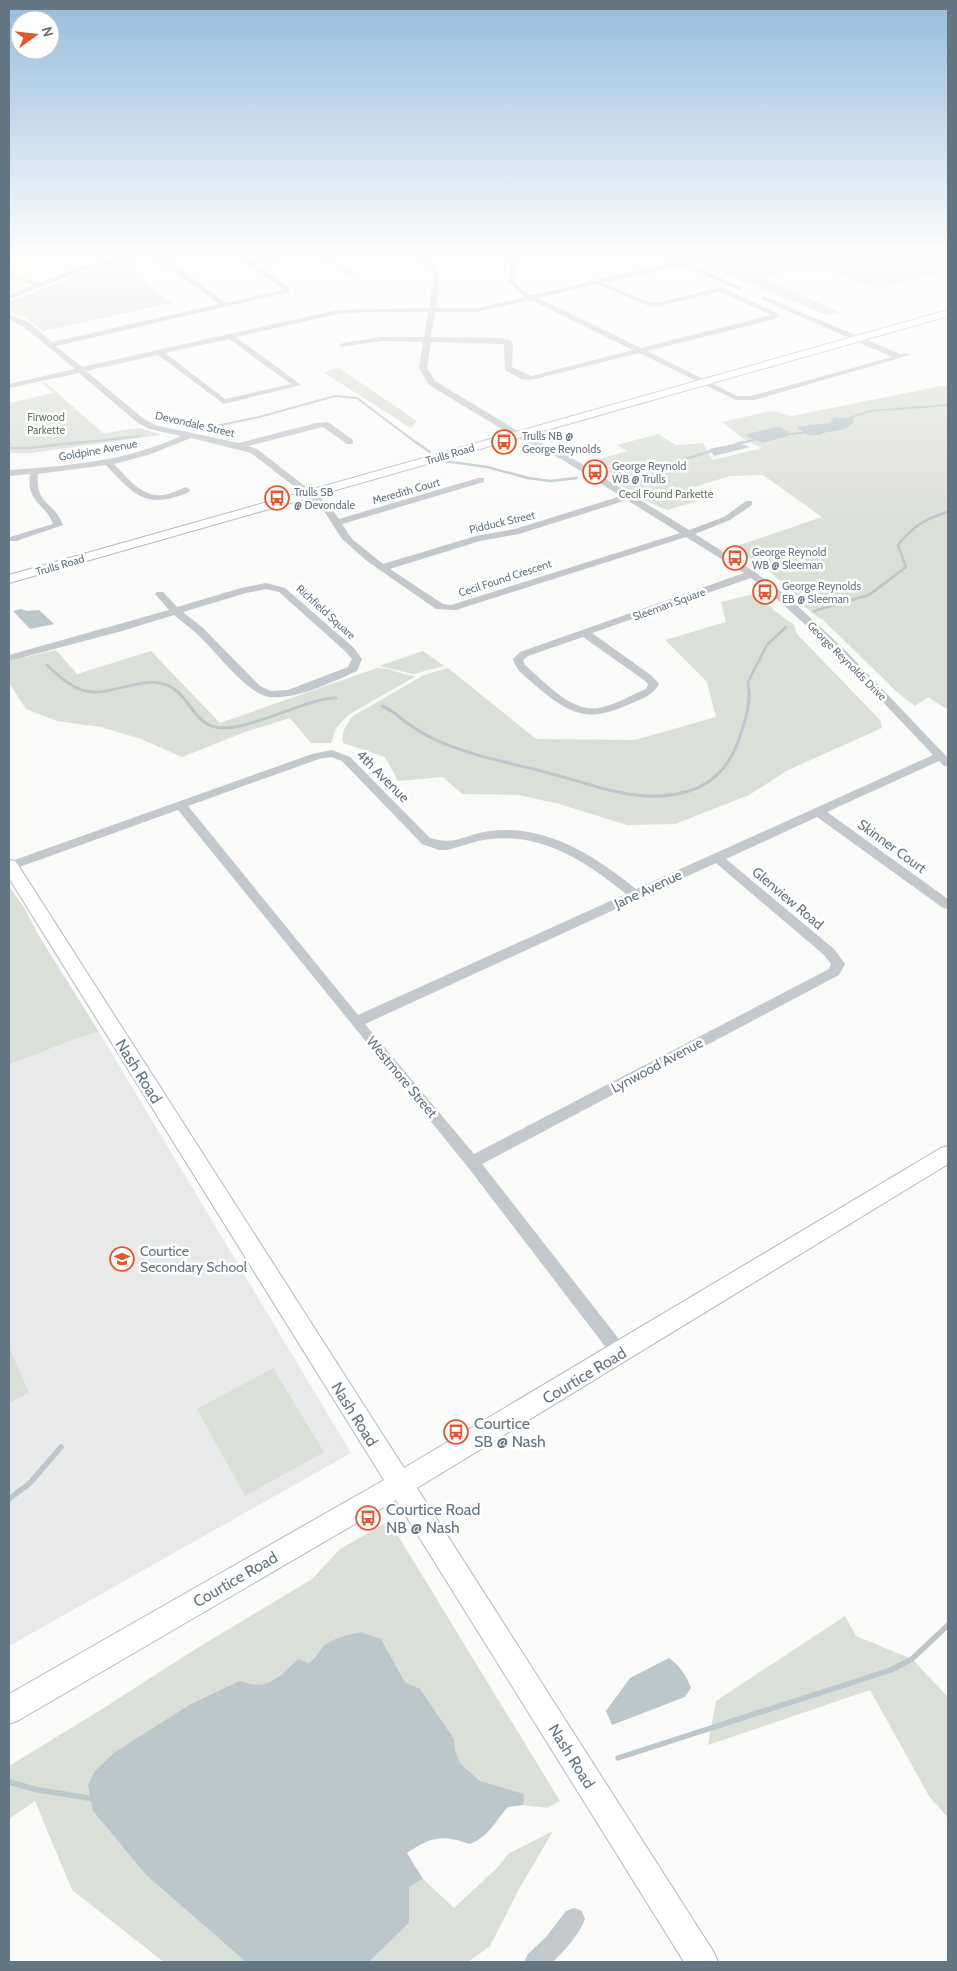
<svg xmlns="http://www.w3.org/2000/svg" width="957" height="1971" font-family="Cabin,sans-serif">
  <rect width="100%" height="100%" fill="#fafaf8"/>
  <path fill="#e8e9e9" d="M99 1032 351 1453 9 1646V1065L75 1039Z"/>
  <path fill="#dadfd7" d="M666 250H948V270L877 289 817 265 762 277 839 312 827 315Z
    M120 263 172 303 43 331 25 317 9 312V302L91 270Z
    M339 368 417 421 411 428 323 372Z
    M45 382 103 433 140 428 161 435 31 453H9V403L53 393 42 383Z
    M941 386H948V710L928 697 915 706 898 693 823 620 813 614 800 602 793 592 769 571 734 547 822 517 763 475 730 476 688 489 704 499 667 510 642 499 586 463 627 451 617 445 658 434 676 445 703 443 713 460 762 448 742 438 722 422 771 411 792 416Z
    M758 593 775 611 794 625 797 634 880 720 882 728 788 770 749 795 675 824 627 825 559 804 518 795 462 794 443 777 398 781 385 757 343 743C341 732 346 725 353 716L424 675 448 668 536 739 635 740 716 717 707 682 665 640 726 622 721 602Z
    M56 650 77 674 151 651 220 723 377 668C391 667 402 676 416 676L348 715 336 728 331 743H311L290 718 245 732 182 757 141 739 101 727 57 721 26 709 9 683V661Z
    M423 651 444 666 413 674 379 666Z
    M9 886 25 909 39 936 99 1032 75 1039 9 1065Z
    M9 1346 29 1393 9 1403Z
    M273 1368 324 1452 245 1496 197 1409Z
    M389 1521 560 1801 547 1808 523 1805V1794L480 1781 461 1764 456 1754 454 1739 420 1690 405 1682 381 1639C363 1639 340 1634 325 1646 318 1651 316 1658 308 1663L298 1659 271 1683 253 1686 93 1811 146 1875 246 1962H164L72 1890 35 1801 9 1819V1766L99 1711 194 1650 312 1579 340 1549Z
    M845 1616 856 1636 912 1659 948 1697V1818L929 1796 870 1690 708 1745 716 1701Z
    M553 1831 518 1891 490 1946 468 1962H369L409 1923V1887L423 1879 454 1908 499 1866 508 1854Z"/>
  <path fill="#bbc7cb" d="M834 417 853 418V423L846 429 823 433 820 435H808L796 427 829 423Z
    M776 427H780L789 432 786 434 788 436 762 443 744 435Z
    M739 443 750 447 714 456 709 449Z
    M21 609 27 611 39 610 54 624 30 629 13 611Z
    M361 1632 381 1639 405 1682 420 1689 454 1739 456 1754 461 1764 480 1781 524 1794 523 1805 508 1807C494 1822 491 1835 470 1844 441 1834 431 1837 407 1853L423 1879 409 1887V1923L369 1962H246L146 1875 93 1811 88 1785 95 1771 115 1752 191 1704 240 1681C268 1692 278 1677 298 1659L308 1663C315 1659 317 1654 322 1648 331 1638 349 1635 361 1632Z
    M669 1658C680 1666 686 1675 691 1688L685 1697 612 1725 606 1711 630 1678Z"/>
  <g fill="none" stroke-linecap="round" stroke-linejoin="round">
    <path stroke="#bbc7cb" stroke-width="2" d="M879 250 948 252
      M847 419 870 411 948 405
      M202 429 259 417 335 396 357 398 418 444
      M782 435 808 432
      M70 444 140 436
      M738 444 758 439"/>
    <path stroke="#bbc7cb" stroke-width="2.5" d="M416 442 430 452
      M736 444 743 442
      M9 448H29L81 442
      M444 461 487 467 528 478 550 481 577 478
      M612 474 669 464 715 450
      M814 611 869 595 906 567 898 545C912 527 926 518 948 512
      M47 665C57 675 68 685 82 690 114 700 151 666 179 693
      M749 693 748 682 767 645 786 627"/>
    <path stroke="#bbc7cb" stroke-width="3" d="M92 692H95
      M178 692C189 702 196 719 209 725 238 739 303 698 336 698
      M382 706C391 709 397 715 404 721 414 728 425 735 436 740 472 756 511 763 549 773 595 785 640 806 689 791 715 783 730 765 739 739 744 724 750 708 749 692"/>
    <path stroke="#bbc7cb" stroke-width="5.5" d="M9 1499 30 1483 61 1447
      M618 1758 891 1670 912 1659 948 1625
      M9 1782 38 1790 95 1799"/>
    <g stroke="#b3babf" stroke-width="2">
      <path id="secondary" d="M948 310V316L9 583V575Z
        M9 860 15 861 18 865 404 1468 941 1148 948 1146V1164L417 1488 713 1951 718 1962H684L396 1500 19 1720 9 1724V1694L384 1480 9 878Z"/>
    </g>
    <path fill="#c3c8cc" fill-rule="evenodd" d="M14 250H24L9 256V252Z
      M154 250H168L158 253 226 303 284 290 228 250H236L250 260 313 250 325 254 356 275 351 276 321 256 312 254 255 263 289 287V292L56 346 82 367 337 310 429 308 434 276 430 266 404 250C413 250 418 254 426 258 447 270 439 288 436 308H477L525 297 509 282 511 262 493 250C503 250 511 254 517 262L515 282 525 292 533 295 675 262 649 250H658L744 289 739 290 681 265 604 283 649 302 656 303 718 288 725 289 779 314 776 319 647 351 737 396H751L892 357 761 299V297L763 296 900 354 906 353 910 355 754 400H736L639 353 531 380 521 379 505 370 504 344 431 342 427 368 435 381 521 433 567 455 689 530 724 517 746 501H752V505L730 520 695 534 755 572 789 598 844 649 948 758V767L944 766 939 761 827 812 948 899V909L943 908 817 817 726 859 834 949 845 964 839 975 482 1164 626 1348 629 1353 626 1358 620 1361 614 1358 467 1166 178 810 14 869 9 870V862L312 754 332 750 350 757 430 838C456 846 466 834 490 831 546 824 595 856 636 889L933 755C875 694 818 631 751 578L592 633 652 676 659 684C653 695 644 698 632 703 588 724 570 715 535 685 526 677 516 671 513 659L520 652 744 573 686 537 456 610 436 609 367 561 342 539 322 508 251 453 191 438 148 455 114 464C127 477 142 498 163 495 171 494 178 490 186 487L190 490 189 492C146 510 135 496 106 465L38 474C35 505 54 501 63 525L16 541H10V537L53 524C45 502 26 503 30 474L9 476V470C69 466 126 461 181 436L149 429 138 423 79 373 9 388V384L75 369 24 327 9 319V314L30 323 52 342 219 304 151 255 90 268 9 299V295L33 285 9 277V273L39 283 86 265ZM597 284 646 305 656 307 718 292 723 293 771 315 641 348 538 298ZM531 300 633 350 531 376 512 367 513 345 510 340 500 338 431 337 435 312H477ZM363 312H428L424 337H382L343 343 339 345 340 347 382 341 423 342 419 368 429 385 515 437 561 459 621 496 515 529 476 536 383 564 352 539 342 524 484 482V478H478L339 519 328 504 257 449 248 446 323 427 347 444H353V440L328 422 316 423 239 443 155 425 144 419 86 371 158 355 224 404 301 385 236 337 337 314ZM229 339 291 384 225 399 165 353ZM627 500 680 533 451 605 443 604 390 569 480 541 519 534ZM583 637 644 680 648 684 646 689C631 695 616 705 599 708 571 713 544 681 525 665L523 660 528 656ZM331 757 342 761 422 844 439 850H446C461 847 476 840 491 839 543 833 587 862 626 894L358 1015 188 806 319 759ZM716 863 824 955 831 964 829 969 474 1154 365 1024Z
      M266 583 285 588 353 647 362 659 357 671C333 682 295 700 269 697 248 695 212 647 195 632 188 626 181 621 174 615L122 631 9 661V655L169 610 155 594 157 592H163L177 607 241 588ZM266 589 279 592 345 651 352 659 348 667 288 690 271 691 260 686 203 628 183 612 246 593Z
      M574 1908 582 1911 585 1919C579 1935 565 1950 553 1962H524L528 1954 546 1937 566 1911Z"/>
    <use href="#secondary" fill="#fff" fill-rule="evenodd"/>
  </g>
  <linearGradient id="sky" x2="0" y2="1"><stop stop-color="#96bcdc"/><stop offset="0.48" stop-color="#fdfdfc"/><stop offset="1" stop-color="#fdfdfc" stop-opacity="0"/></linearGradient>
  <rect width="957" height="526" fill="url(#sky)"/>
  <defs>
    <g id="bus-ring" transform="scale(1.25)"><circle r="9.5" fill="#fff" stroke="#e4572e" stroke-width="1.5"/><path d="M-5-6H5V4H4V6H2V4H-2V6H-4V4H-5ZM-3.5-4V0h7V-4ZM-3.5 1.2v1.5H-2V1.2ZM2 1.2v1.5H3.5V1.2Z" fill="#e4572e"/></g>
    <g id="school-ring" transform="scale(1.25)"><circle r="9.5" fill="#fff" stroke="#e4572e" stroke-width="1.5"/><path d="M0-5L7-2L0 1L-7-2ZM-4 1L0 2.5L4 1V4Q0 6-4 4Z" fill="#e4572e"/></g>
  </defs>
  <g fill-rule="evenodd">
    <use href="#bus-ring" x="504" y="442"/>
    <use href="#bus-ring" x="595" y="472"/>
    <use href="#bus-ring" x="277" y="498"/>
    <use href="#bus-ring" x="735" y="558"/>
    <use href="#bus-ring" x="765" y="592"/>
    <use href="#school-ring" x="122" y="1259"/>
    <use href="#bus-ring" x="456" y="1432"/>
    <use href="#bus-ring" x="368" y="1518"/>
  </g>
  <g text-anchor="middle" stroke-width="5" stroke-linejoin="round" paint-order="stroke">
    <g font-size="11" fill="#687a64" stroke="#fff">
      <text x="46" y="421">Firwood<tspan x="46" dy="13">Parkette</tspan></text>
      <text x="666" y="498">Cecil Found Parkette</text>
    </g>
    <g font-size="11" fill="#657683" stroke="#fff">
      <text transform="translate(195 424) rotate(13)" y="4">Devondale Street</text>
      <text transform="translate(98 450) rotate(-10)" y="4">Goldpine Avenue</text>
      <text transform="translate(450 454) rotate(-16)" y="4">Trulls Road</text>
      <text transform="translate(406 491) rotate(-16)" y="4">Meredith Court</text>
      <text transform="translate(502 522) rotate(-13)" y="4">Pidduck Street</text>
      <text transform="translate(60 565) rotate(-16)" y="4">Trulls Road</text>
      <text transform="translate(505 578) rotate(-18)" y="4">Cecil Found Crescent</text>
      <text transform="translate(669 604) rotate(-20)" y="4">Sleeman Square</text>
      <text transform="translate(326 612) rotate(42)" y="4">Richfield Square</text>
      <text transform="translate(847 661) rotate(45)" y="4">George Reynolds Drive</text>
    </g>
    <g font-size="11" fill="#657683" stroke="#fff" text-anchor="start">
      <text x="522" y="440">Trulls NB @<tspan x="522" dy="13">George Reynolds</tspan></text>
      <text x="612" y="470">George Reynold<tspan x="612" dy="13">WB @ Trulls</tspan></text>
      <text x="294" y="496">Trulls SB<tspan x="294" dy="13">@ Devondale</tspan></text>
      <text x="752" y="556">George Reynold<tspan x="752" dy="13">WB @ Sleeman</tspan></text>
      <text x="782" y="590">George Reynolds<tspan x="782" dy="13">EB @ Sleeman</tspan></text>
    </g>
    <g font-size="14" fill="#657683" stroke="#fff">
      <text transform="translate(383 776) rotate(45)" y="5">4th Avenue</text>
      <text transform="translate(892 846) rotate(36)" y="5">Skinner Court</text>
      <text transform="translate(648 889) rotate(-25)" y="5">Jane Avenue</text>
      <text transform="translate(788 898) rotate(40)" y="5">Glenview Road</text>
      <text transform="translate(657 1065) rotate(-28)" y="5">Lynwood Avenue</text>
      <text transform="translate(402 1077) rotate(50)" y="5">Westmore Street</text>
    </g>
    <g font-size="14" fill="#657683" stroke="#fff" text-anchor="start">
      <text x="140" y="1256">Courtice<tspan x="140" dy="16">Secondary School</tspan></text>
    </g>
    <g font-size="16" fill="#657683" stroke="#fff">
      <text transform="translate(139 1071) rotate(58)" y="6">Nash Road</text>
      <text transform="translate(584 1375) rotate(-31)" y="6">Courtice Road</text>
      <text transform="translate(355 1414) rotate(58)" y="6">Nash Road</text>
      <text transform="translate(235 1579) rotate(-30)" y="6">Courtice Road</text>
      <text transform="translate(572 1756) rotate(58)" y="6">Nash Road</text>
    </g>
    <g font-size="16" fill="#657683" stroke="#fff" text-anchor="start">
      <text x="474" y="1429">Courtice<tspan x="474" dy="18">SB @ Nash</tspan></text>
      <text x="386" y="1515">Courtice Road<tspan x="386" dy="18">NB @ Nash</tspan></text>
    </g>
  </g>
  <rect width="957" height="1971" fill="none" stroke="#657683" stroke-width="20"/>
  <g transform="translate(35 35) rotate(75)"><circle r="24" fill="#ffffff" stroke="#c1c8cd"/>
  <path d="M0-4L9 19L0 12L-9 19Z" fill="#e4572e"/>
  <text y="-8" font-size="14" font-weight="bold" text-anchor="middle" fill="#657683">N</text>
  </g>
</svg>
